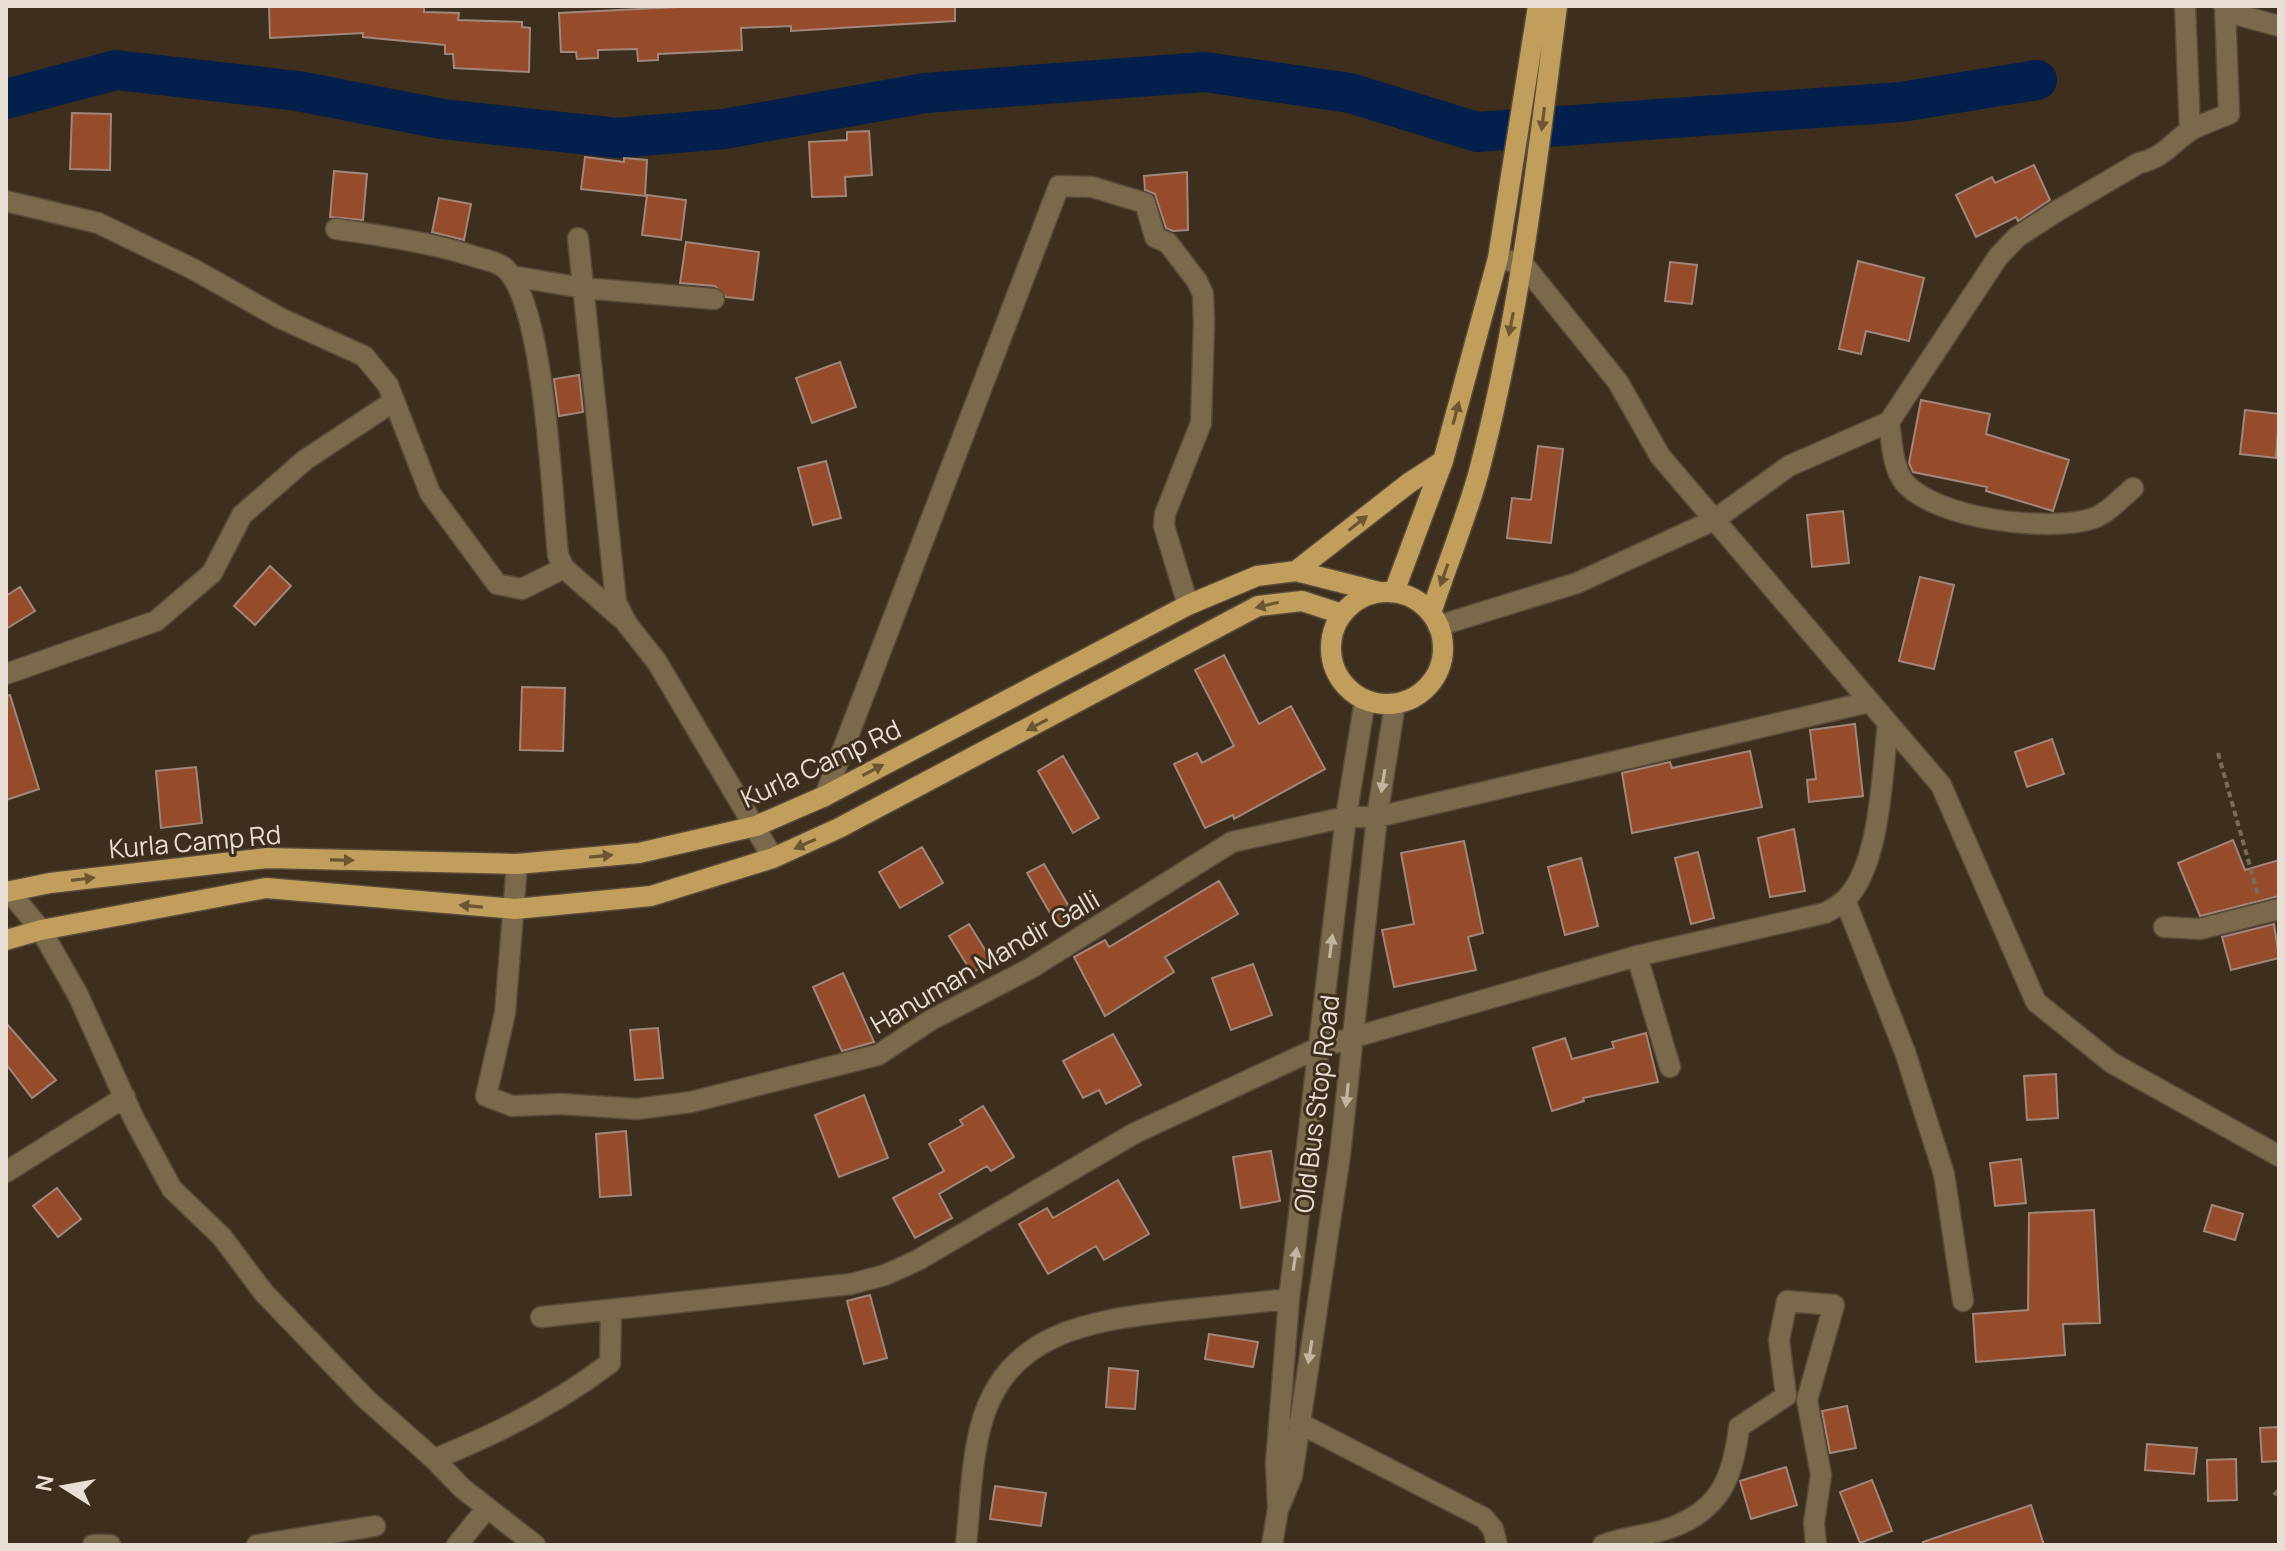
<svg xmlns="http://www.w3.org/2000/svg" width="2285" height="1551" font-family="Manrope,sans-serif">
  <rect width="100%" height="100%" fill="#3e2e1d"/>
  <g fill="none" stroke-linecap="round" stroke-linejoin="round">
    <path stroke="#031f4b" stroke-width="40" d="M6 99 116 70 298 91 442 119 617 138 724 129 925 93 1205 72 1350 93 1477 132 1901 102 2037 80"/>
  </g>
  <path fill="#964b2b" stroke="#a1867b" stroke-width="2" d="M269 6H424V12L459 13 458 20 522 22V27L530 28 529 72 454 68 453 54H445V45L363 37V33L270 38Z
    M699 6H955V21L791 31V26L741 28 742 50 658 54V60L638 61 637 49 598 50V58L577 59 576 52H561L559 13Z
    M72 113 111 114 110 170 70 169Z
    M869 131 872 175 845 177 846 196 812 197 809 142 847 140V132Z
    M585 157 624 162V158L647 160 645 196 581 189Z
    M2034 165 2050 200 2018 221 2016 217 1976 237 1956 195 1992 177 1995 183Z
    M334 171 367 174 363 220 330 217Z
    M1187 172 1188 230 1173 231 1166 228 1155 194 1145 190 1144 176Z
    M647 195 686 200 681 240 642 235Z
    M439 198 471 204 464 240 432 232Z
    M686 242 759 252 753 300 726 297 715 286 680 283Z
    M1858 261 1924 278 1909 341 1866 331 1861 354 1839 349Z
    M1670 262 1697 265 1692 304 1665 301Z
    M840 362 856 407 812 423 796 378Z
    M579 375 583 412 559 416 554 379Z
    M1921 400 1990 414 1986 434 2069 460 2053 511 1986 491 1987 487 1913 472 1909 463Z
    M2245 410 2279 414 2276 458 2240 454Z
    M1538 446 1563 449 1551 543 1507 538 1512 498 1531 500Z
    M826 461 841 518 813 525 798 468Z
    M1843 511 1849 563 1812 567 1807 515Z
    M270 566 291 586 255 625 234 606Z
    M1920 577 1954 585 1934 669 1899 661Z
    M20 587 35 611 6 629V596Z
    M1224 655 1259 724 1291 706 1325 769 1234 819 1233 815 1205 828 1174 764 1197 753 1202 763 1234 746 1195 670Z
    M522 687 565 688 563 751 520 750Z
    M10 695 39 789 6 800V696Z
    M1855 724 1863 796 1809 802 1807 780 1816 779 1810 730Z
    M2052 739 2064 774 2027 787 2015 752Z
    M1750 751 1762 807 1632 833 1622 773 1670 762 1672 768Z
    M1063 756 1099 818 1073 833 1038 771Z
    M196 767 202 823 161 828 156 771Z
    M1794 829 1805 891 1770 897 1758 838Z
    M2233 840 2245 870 2279 860V896L2200 916 2178 863Z
    M1464 841 1483 933 1468 937 1476 970 1394 987 1382 930 1414 924 1401 853Z
    M922 847 943 883 900 908 879 872Z
    M1698 852 1714 918 1691 924 1675 858Z
    M1581 858 1598 926 1565 935 1548 867Z
    M1044 864 1075 917 1058 927 1027 873Z
    M1219 881 1238 914 1165 957 1174 972 1105 1016 1074 957 1105 940 1109 947Z
    M969 924 992 961 972 973 949 936Z
    M2274 924 2279 958 2231 970 2222 937Z
    M1253 964 1272 1015 1231 1030 1212 978Z
    M843 973 874 1042 842 1051 813 987Z
    M6 1023 56 1080 32 1098 6 1064Z
    M658 1028 663 1078 635 1080 630 1030Z
    M1646 1033 1658 1082 1583 1098 1584 1101 1552 1111 1533 1048 1565 1038 1572 1059 1614 1048 1612 1042Z
    M1113 1034 1141 1085 1106 1104 1099 1090 1083 1098 1063 1061Z
    M2056 1074 2058 1118 2027 1120 2024 1076Z
    M864 1095 888 1158 839 1177 815 1115Z
    M983 1106 1014 1157 991 1171 987 1166 939 1194 952 1218 915 1238 893 1198 944 1171 929 1144 963 1125 960 1120Z
    M626 1131 631 1195 600 1197 596 1134Z
    M1271 1151 1280 1201 1241 1208 1233 1157Z
    M2021 1159 2026 1203 1995 1206 1990 1163Z
    M1118 1180 1149 1234 1104 1260 1096 1246 1048 1274 1019 1224 1047 1208 1053 1218Z
    M57 1188 81 1219 58 1237 33 1206Z
    M2212 1205 2243 1214 2235 1240 2204 1231Z
    M2094 1210 2100 1323 2063 1324 2065 1355 1976 1362 1973 1314 2028 1310 2029 1213Z
    M870 1295 887 1358 864 1364 847 1301Z
    M1209 1334 1258 1342 1253 1367 1205 1359Z
    M1109 1368 1138 1371 1135 1409 1106 1407Z
    M1847 1406 1856 1448 1830 1453 1822 1411Z
    M2279 1427V1461L2262 1462 2260 1428Z
    M2147 1444 2197 1448 2194 1474 2145 1470Z
    M2236 1459 2237 1500 2208 1501 2207 1460Z
    M1786 1467 1797 1505 1751 1519 1740 1481Z
    M1872 1480 1892 1531 1860 1543 1840 1492Z
    M995 1486 1046 1493 1041 1526 990 1519Z
    M2031 1505 2044 1545H1923V1542Z"/>
  <g fill="none" stroke-linecap="round" stroke-linejoin="round">
    <g stroke="#594a3a" stroke-width="23">
      <path id="minor" d="M2185 6 2190 130
        M2224 6 2238 15 2279 26
        M6 201 98 223 193 269 280 318 364 356 388 385 430 493 497 584 522 589 564 568
        M336 229C383 236 428 242 473 256 482 259 494 261 502 266 545 294 552 502 558 555L564 568 621 618
        M578 238 616 602 627 624 657 662 773 858
        M1498 258 1523 264 1618 382 1660 456 1941 785 2036 1002 2112 1063 2279 1156
        M512 276 583 288 714 299
        M1889 422C1892 441 1892 466 1904 482 1935 519 2049 533 2094 518 2108 513 2122 497 2133 488
        M1438 626 1577 583 1714 520 1789 466 1889 422 1998 257 2017 237 2057 211 2139 163C2166 157 2172 141 2193 129 2204 123 2217 119 2229 114L2225 6
        M6 674 156 621 212 573 242 515 305 460 394 401
        M825 796 1059 186 1092 187 1145 203 1155 237 1168 243 1197 281 1203 294 1204 323 1201 423 1165 514 1164 526 1188 605
        M517 864 505 1013 486 1096 512 1106 561 1104 637 1109 691 1102 878 1055 931 1020 1031 968 1232 842 1346 817H1377L1869 702
        M9 891 41 930 78 995 134 1119 172 1189 222 1237 264 1293 366 1399 434 1459 462 1488 535 1545
        M1845 900 1905 1052 1944 1174 1963 1301
        M2164 927 2200 929 2279 909
        M1637 956 1670 1067
        M6 1172 125 1097
        M541 1317 851 1284 885 1275 918 1260 1135 1133 1320 1047 1637 956 1825 913C1832 909 1840 905 1846 899 1881 863 1882 772 1888 724
        M1299 1423 1484 1518 1493 1529 1497 1545
        M434 1459C498 1434 556 1404 610 1363L611 1311
        M1280 1505 1292 1476 1340 1155 1377 817 1395 704
        M93 1545H110
        M257 1545 375 1526
        M457 1545 487 1508
        M966 1545C970 1507 971 1466 980 1429 1004 1332 1089 1321 1173 1311 1212 1307 1251 1303 1289 1299
        M1272 1545 1278 1509 1276 1463 1289 1299 1346 817 1365 700
        M1603 1545C1623 1537 1644 1536 1664 1530 1719 1513 1733 1479 1739 1427L1786 1396 1779 1340 1787 1301 1834 1305 1807 1400 1821 1475 1814 1523 1816 1545"/>
    </g>
    <g stroke="#594a3a" stroke-width="23">
      <path id="major" d="M1296 571 1409 483 1443 461
        M1394 592 1443 461 1498 258 1538 6
        M1331 648a56 56 0 1 1 112 0a56 56 0 1 1-112 0Z
        M1431 613C1446 567 1465 521 1478 475 1519 321 1537 163 1557 6
        M6 892 50 883 267 858 517 864 639 853 756 826 825 796 1188 605 1257 576 1296 571 1379 592
        M6 940 41 930 266 888 515 909 651 896 773 858 839 828 1258 606 1302 601 1342 614"/>
    </g>
    <path stroke="#7a6b5d" stroke-width="4" stroke-dasharray="6 4" stroke-linecap="butt" d="M2218 753 2258 895
      M2274 1495 2279 1490"/>
    <use href="#minor" stroke="#7a694a" stroke-width="20"/>
    <use href="#major" stroke="#c19e5c" stroke-width="20"/>
  </g>
  <defs><path id="oneway-solid" d="M-6-.8H1V-3.2L6.5 0L1 3.2V.8H-6Z" transform="scale(2)"/></defs>
  <g fill="#6c5533">
    <use href="#oneway-solid" transform="translate(1543 119) rotate(97)"/>
    <use href="#oneway-solid" transform="translate(1511 324) rotate(101)"/>
    <use href="#oneway-solid" transform="translate(1456 413) rotate(-75)"/>
    <use href="#oneway-solid" transform="translate(1358 523) rotate(-38)"/>
    <use href="#oneway-solid" transform="translate(1444 575) rotate(109)"/>
    <use href="#oneway-solid" transform="translate(1267 605) rotate(167)"/>
    <use href="#oneway-solid" transform="translate(1037 725) rotate(152)"/>
    <use href="#oneway-solid" transform="translate(873 770) rotate(-28)"/>
    <use href="#oneway-solid" transform="translate(805 844) rotate(156)"/>
    <use href="#oneway-solid" transform="translate(601 856) rotate(-5)"/>
    <use href="#oneway-solid" transform="translate(342 860) rotate(1)"/>
    <use href="#oneway-solid" transform="translate(83 879) rotate(-7)"/>
    <use href="#oneway-solid" transform="translate(471 906) rotate(-175)"/>
  </g>
  <g fill="#c2b5a4">
    <use href="#oneway-solid" transform="translate(1383 781) rotate(99)"/>
    <use href="#oneway-solid" transform="translate(1331 946) rotate(-83)"/>
    <use href="#oneway-solid" transform="translate(1347 1095) rotate(96)"/>
    <use href="#oneway-solid" transform="translate(1295 1259) rotate(-81)"/>
    <use href="#oneway-solid" transform="translate(1310 1352) rotate(99)"/>
  </g>
  <g text-anchor="middle" stroke-width="6" stroke-linejoin="round" paint-order="stroke">
    <g font-size="26" fill="#e9ded4" stroke="#3e2e1d">
      <text transform="translate(821 764) rotate(-25)" y="9">Kurla Camp Rd</text>
      <text transform="translate(195 842) rotate(-5)" y="9">Kurla Camp Rd</text>
      <text transform="translate(985 962) rotate(-30)" y="9">Hanuman Mandir Galli</text>
      <text transform="translate(1317 1104) rotate(-83)" y="9">Old Bus Stop Road</text>
    </g>
  </g>
  <rect width="2285" height="1551" fill="none" stroke="#e9ded4" stroke-width="16"/>
  <g transform="translate(64 1487) rotate(281)" stroke="#3e2e1d" stroke-width="6" paint-order="stroke">
  <path d="M0-6L14 30L0 20L-14 30Z" fill="#e9ded4"/>
  <text y="-12" font-size="22" font-weight="bold" text-anchor="middle" fill="#e9ded4">N</text>
  </g>
</svg>
